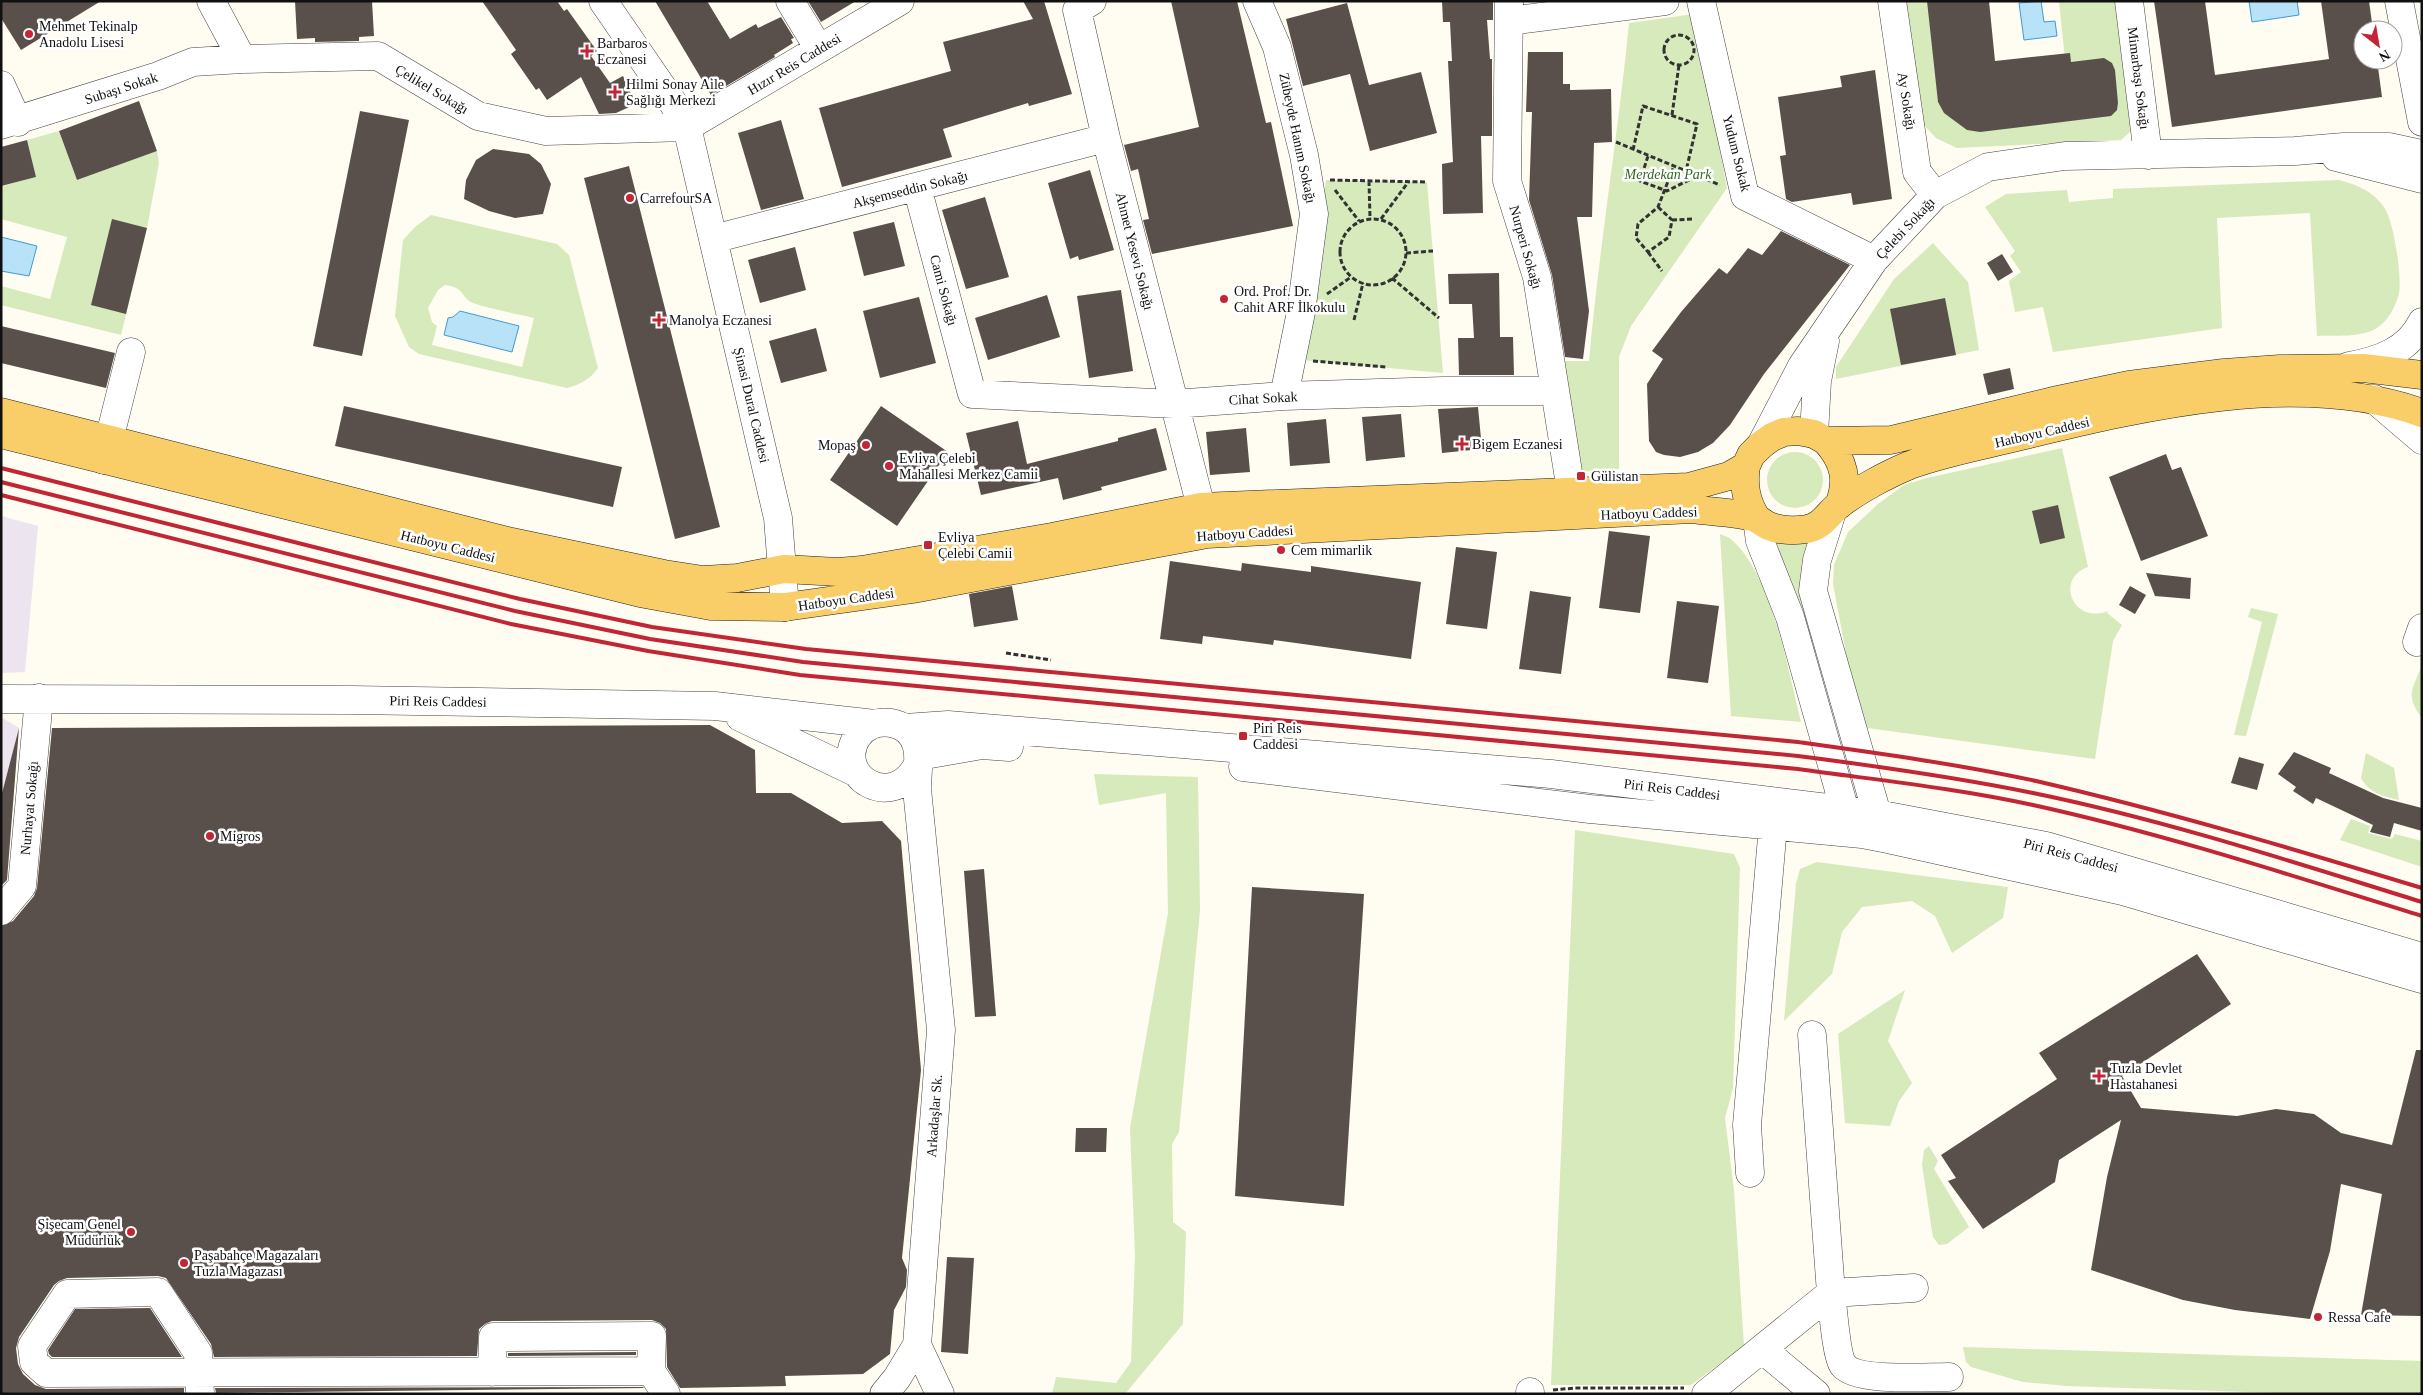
<svg xmlns="http://www.w3.org/2000/svg" width="2423" height="1395" font-family="'Times New Roman',serif">
  <rect width="100%" height="100%" fill="#fffcf2"/>
  <path fill="#ece4ee" d="M1 516 38 526 25 672 1 673Z
    M1 717 19 728 1 797Z"/>
  <path fill="#d6eabb" fill-rule="evenodd" d="M1902 1H1972L1981 79 2066 69 2059 1H2115L2131 131 2121 140 1957 148 1936 138 1923 124Z
    M1694 14 1727 188 1631 326 1619 357V469L1579 472 1560 361H1589C1599 248 1618 136 1629 23Z
    M59 131 77 180 157 151 159 163 147 228 121 335 1 305V286L50 299 67 237 1 219V186L36 177 27 140Z
    M1326 180 1427 182 1443 373 1301 360Z
    M2339 180C2357 185 2373 191 2384 207 2394 221 2402 277 2399 293 2396 306 2388 321 2377 328 2361 338 2335 335 2317 336L2310 213 2217 218 2222 328 2053 352 2043 307 2015 312 2009 281 2021 272 2010 256 2015 251 1985 207 2006 194 2067 190 2069 202 2113 198V189Z
    M431 215 557 244 569 255 598 368C589 380 581 384 567 388L419 354 409 347 395 316 403 240 415 227ZM445 285C465 287 461 298 473 303 493 310 515 313 534 318L522 367 432 345 437 326 432 322 428 308 438 290Z
    M1933 243 1968 282 1979 350 1836 379V367L1894 279Z
    M2062 448 2088 567C2055 578 2072 625 2108 611L2107 613 2122 625 2113 641 2095 759 1860 727 1833 584 1834 565 1848 532 1878 504 1904 485 1927 478Z
    M1767 480a28 28 0 1 1 56 0a28 28 0 1 1-56 0Z
    M1720 534C1724 536 1730 537 1733 541 1773 578 1788 671 1801 722L1731 716Z
    M1772 539 1790 545 1814 542 1804 598 1805 625Z
    M2251 608 2278 614 2246 736 2234 735 2262 622 2248 617Z
    M2422 666V718C2405 696 2412 689 2422 666Z
    M2366 753 2394 768 2399 800C2383 796 2369 793 2361 778Z
    M1094 774 1198 777 1200 910 1179 1132 1172 1144 1173 1222 1186 1232 1183 1324 1125 1394H1052L1056 1377 1116 1383 1131 1362 1135 1255 1130 1128 1168 913 1166 793 1099 805Z
    M2351 819 2370 826 2368 833 2392 839 2395 834 2422 841V867L2340 840Z
    M1575 830 1734 854 1740 868 1733 1088 1725 1118 1734 1190 1744 1346 1691 1385H1551Z
    M1817 862 2008 887 2003 918 1952 953 1935 916 1912 901 1862 907 1842 932 1832 974 1784 1021 1796 884 1800 869Z
    M1905 990 1888 1041 1912 1083 1899 1101 1890 1126 1845 1123 1838 1034Z
    M1929 1146 1938 1161 1934 1169 1969 1227 1947 1244 1939 1245 1933 1237 1932 1231 1922 1165 1924 1150Z
    M1963 1347 2422 1361V1394H2312L2066 1386 2023 1382 1971 1367 1966 1362Z"/>
  <path fill="#b7e2f7" stroke="#3d9cce" d="M2041 1 2044 22 2055 21 2057 36 2024 40 2019 3Z
    M2249 1H2297L2299 15 2252 22Z
    M1 237 37 246 29 276 1 271Z
    M460 311 519 326 512 352 444 335 448 318 453 317Z"/>
  <path fill="#59504c" d="M1 1H101L21 50 1 18Z
    M295 1H372L374 36 359 37V41L315 42V38L297 39Z
    M482 1H557L564 11 567 9 597 51 591 56 610 83 623 76 636 104 616 113 599 114 581 77 547 100 539 88 536 90 511 54 516 50Z
    M655 1H707L730 39 756 24 758 28 781 17 794 38 791 39 793 43 774 55 775 57 711 95Z
    M808 1H856L821 22Z
    M1023 1H1044L1072 94 1029 106 1028 103 943 129 952 157 842 187 819 108 951 71 943 42 1033 19Z
    M1171 1H1237L1266 123 1271 122 1293 226 1152 254 1143 220 1149 219 1138 169 1131 171 1124 145 1199 127Z
    M1442 1H1493V20H1487L1490 59H1492V136H1481L1483 213 1443 214 1442 164 1453 162 1448 61H1452L1450 22H1443Z
    M1927 1H1989L1995 61 2070 53 2071 62 2104 58 2112 63 2115 70 2118 103 2117 110 2111 116 1980 132 1967 130 1944 113 1938 102Z
    M2154 1H2205L2215 75 2329 59 2321 1H2369L2373 30H2363V60H2377L2382 97 2172 127Z
    M1347 3 1369 85 1421 72 1437 133 1370 151 1350 74 1303 86 1286 19Z
    M1528 52H1563V84H1570V90L1611 89 1612 142 1594 143 1592 217H1577L1589 311 1583 359 1565 357 1552 275 1529 200 1532 112H1526Z
    M1875 70 1892 199 1853 205 1851 193 1792 202 1786 199 1780 156 1786 155 1778 97 1842 87 1840 76Z
    M139 101 157 151 77 180 59 131Z
    M360 111 409 120 362 356 313 346Z
    M781 120 804 199 761 210 738 133Z
    M27 140 36 177 1 186V147Z
    M493 149 529 154 541 164 551 184 543 214 515 218 489 211 464 199 466 180 476 160Z
    M629 166 720 527 675 539 584 178Z
    M1090 170 1114 250 1079 260 1078 256 1070 259 1048 183Z
    M985 197 1009 277 966 289 942 210Z
    M112 219 147 228 126 314 91 305Z
    M894 222 905 266 864 276 853 232Z
    M1781 231 1850 265 1764 374 1730 425 1713 443 1698 452 1680 457 1664 455 1656 452 1649 441 1647 384 1663 359 1652 351 1681 312 1719 268 1727 274 1748 248 1762 255Z
    M795 247 806 290 760 303 748 260Z
    M2002 254 2013 272 1998 281 1987 263Z
    M1499 273 1500 337H1513L1514 375H1459L1458 338H1474L1472 304H1449L1448 274Z
    M1121 290 1133 371 1089 378 1077 296Z
    M1047 295 1060 337 988 360 975 318Z
    M919 297 936 363 880 378 863 311Z
    M1945 298 1956 355 1901 365 1890 309Z
    M1 326 115 353 106 388 1 363Z
    M816 328 827 371 781 383 769 341Z
    M2010 368 2014 389 1988 395 1983 374Z
    M344 406 622 467 613 507 335 446Z
    M881 406 948 452 897 526 830 480Z
    M1478 407 1482 449 1442 453 1438 409Z
    M1401 414 1405 457 1366 461 1362 417Z
    M1326 419 1330 463 1290 466 1287 423Z
    M1018 421 1027 464 1118 441V438L1156 428 1167 470 1101 487 1102 490 1063 500 1058 478 981 495 966 433Z
    M1246 428 1250 472 1210 475 1206 432Z
    M2166 454 2172 470 2181 467 2208 536 2141 561 2109 477Z
    M2058 505 2065 538 2040 544 2032 511Z
    M1609 531 1650 536 1640 613 1599 608Z
    M1456 547 1497 552 1487 629 1446 624Z
    M1170 561 1241 571 1242 563 1311 572V566L1421 582 1411 659 1274 640 1273 645 1203 636 1202 644 1160 639Z
    M2146 573 2191 578 2190 599 2155 596Z
    M1012 586 1018 620 974 627 969 594Z
    M2130 586 2146 595 2135 614 2119 605Z
    M1530 591 1571 597 1561 674 1519 669Z
    M1677 601 1719 606 1708 683 1667 678Z
    M710 725 755 750 756 793H791L842 823 882 821 901 841 921 1070 902 1258 907 1270 906 1287 894 1310 890 1354 863 1374 785 1376 786 1386 680 1388 667 1367 666 1329 660 1323 652 1320 492 1321 485 1324 479 1329 477 1356 214 1357 211 1344 166 1278 158 1276 67 1278 59 1281 54 1285 19 1337 16 1348 18 1364 23 1374 35 1385 46 1389 184 1388V1394H1V926L13 921 34 896 37 888 52 728Z
    M19 728 7 880 1 886V797Z
    M2294 752 2331 768 2329 773 2383 798 2422 808V831L2394 823 2390 837 2370 832 2373 825 2316 798 2313 804 2293 791 2296 787 2278 774Z
    M2239 757 2264 764 2257 790 2231 783Z
    M984 869 996 1016 975 1017 964 871Z
    M1252 887 1364 894 1344 1206 1235 1196Z
    M2197 954 2231 1004 2122 1076 2141 1108 2237 1116 2276 1109 2314 1114 2341 1133 2392 1145 2416 1050H2422V1316L2361 1315 2382 1194 2341 1184 2330 1251 2310 1319 2235 1310 2183 1300 2091 1270 2107 1177 2121 1120 2059 1160 2055 1182 1983 1229 1948 1181 1956 1178 1941 1155 2057 1079 2039 1053Z
    M1076 1128H1107L1106 1152H1075Z
    M947 1257 974 1258 968 1354 941 1352Z
    M150 1308 182 1357H52L49 1354 48 1350 75 1309Z
    M636 1352V1355L508 1356V1353Z
    M643 1387 644 1388 216 1393 215 1388Z"/>
  <g fill="none" stroke-linecap="round" stroke-linejoin="round">
    <g stroke="#434343" stroke-width="29">
      <path id="minor" d="M211 1 242 59 378 56 478 116 546 131 687 127 900 1
        M603 1 673 103 687 127 778 518 785 607
        M790 1 819 49
        M1092 1 1077 10 1106 138 1201 507
        M1257 1 1277 47 1304 155 1314 214 1301 312 1284 396
        M1509 1 1507 181 1537 277 1571 491
        M1701 1 1745 196 1874 260
        M1892 1 1917 172 1935 195
        M2129 1 2148 155
        M2399 1 2422 122
        M1509 21 1665 1
        M1 85 18 122
        M1 125 158 76 193 62 242 59
        M2336 157 2422 179
        M917 187 972 394 1174 404 1284 396 1443 391H1554
        M713 239 1106 138
        M2349 366C2378 361 2408 351 2422 322
        M2374 399 2422 440
        M1814 434 1817 381 1825 341
        M1761 445 1802 366 1874 260 1935 195 1988 167 2065 156 2295 151 2344 147H2389L2422 154
        M104 460 131 352
        M1831 515 1817 560 1813 591 1877 814
        M1757 519 1760 541 1790 617 1845 811 1856 825
        M2417 642 2422 628
        M1 699 352 700 715 706 875 724
        M740 717 857 773
        M905 728 948 725 1551 774 1877 814 2046 846 2422 957
        M919 756 982 745 1009 747
        M917 766C892 812 833 776 857 737 872 714 911 719 917 747 920 760 917 776 917 789L941 1030 917 1345 940 1394
        M1243 767 1590 809 1862 834 1888 839 2123 891 2422 979
        M1 911 22 886 39 698
        M1750 1173 1747 1125 1773 826
        M1914 1288 1831 1293C1833 1307 1836 1355 1843 1365 1856 1382 1927 1377 1949 1377
        M1762 1349 1816 1394
        M492 1372 493 1337 652 1336 651 1371 666 1394
        M1530 1392V1394
        M200 1394 198 1353 158 1292 67 1294 32 1346 34 1362 46 1373 651 1371
        M884 1394 897 1378 917 1345
        M1706 1394 1831 1293 1812 1035"/>
    </g>
    <g stroke="#212121" stroke-width="29">
      <path id="major" d="M1 412 507 541 664 574 703 580 737 578 784 569 838 572 862 570 1052 537 1201 507 1689 487 1729 476 1746 466 1751 455 1761 445 1772 437 1784 432 1798 431 1814 434 1826 441 1891 440 2053 401 2129 385 2224 373 2280 369 2363 368 2422 375
        M1 434 640 593 711 606 785 607 913 589 1207 534 1691 509C1712 512 1735 512 1756 518 1760 520 1764 524 1769 526 1781 531 1794 531 1807 529 1823 526 1828 513 1840 504 1858 490 1888 474 1910 465 1945 452 1985 445 2021 436 2144 406 2300 369 2422 413
        M1826 441C1844 461 1849 480 1839 505
        M1746 466C1743 486 1746 502 1757 519"/>
    </g>
    <path stroke="#323232" stroke-width="3" stroke-dasharray="5 2.5" stroke-linecap="butt" d="M1664 50a15 15 0 1 1 30 0a15 15 0 1 1-30 0Z
      M1672 115 1679 65
      M1616 142 1720 185
      M1633 150 1643 106 1697 124 1686 171
      M1648 156 1640 181 1667 191 1697 176
      M1330 180 1427 182
      M1369 181 1370 218
      M1335 190 1359 221
      M1658 207 1672 220 1669 237 1648 252 1636 238 1638 224 1658 207 1674 166
      M1340 252a33 33 0 1 1 66 0a33 33 0 1 1-66 0Z
      M1381 219 1409 181
      M1672 220 1694 219
      M1648 252 1662 271
      M1406 253 1433 251
      M1392 278 1439 318
      M1327 294 1351 277
      M1354 320 1363 283
      M1313 361 1386 367
      M1006 653 1051 660
      M1553 1390 1575 1388H1684"/>
    <use href="#minor" stroke="#fff" stroke-width="28"/>
    <use href="#major" stroke="#f9ce69" stroke-width="28"/>
    <path stroke="#c22635" stroke-width="4" d="M1 468 520 599 652 627 806 649 1798 742C1877 753 1957 764 2036 781 2166 811 2294 849 2422 888
      M1 482 515 611 650 639 803 662 1798 756C1876 766 1955 777 2033 793 2165 820 2293 862 2422 902
      M1 495 511 624 648 651 800 675 1798 769C1876 780 1956 788 2033 805 2165 834 2293 876 2422 916"/>
  </g>
  <g fill="#c22635" stroke="#fff" stroke-width="2">
    <circle cx="29" cy="34" r="5"/>
    <path d="M584.5 43.5h5v5h5v5h-5v5h-5v-5h-5v-5h5z"/>
    <path d="M612.5 84.5h5v5h5v5h-5v5h-5v-5h-5v-5h5z"/>
    <circle cx="630" cy="198" r="5"/>
    <circle cx="1224" cy="299" r="5"/>
    <path d="M656.5 312.5h5v5h5v5h-5v5h-5v-5h-5v-5h5z"/>
    <path d="M1459.5 436.5h5v5h5v5h-5v5h-5v-5h-5v-5h5z"/>
    <circle cx="866" cy="445" r="5"/>
    <circle cx="889" cy="466" r="5"/>
    <rect x="1576" y="471" width="10" height="10" rx="2.5"/>
    <rect x="923" y="540" width="10" height="10" rx="2.5"/>
    <circle cx="1281" cy="550" r="5"/>
    <rect x="1238" y="731" width="10" height="10" rx="2.5"/>
    <circle cx="210" cy="836" r="5"/>
    <path d="M2096.5 1068.5h5v5h5v5h-5v5h-5v-5h-5v-5h5z"/>
    <circle cx="131" cy="1232" r="5"/>
    <circle cx="184" cy="1263" r="5"/>
    <circle cx="2318" cy="1317" r="5"/>
  </g>
  <g text-anchor="middle" stroke-width="5" stroke-linejoin="round" paint-order="stroke">
    <g font-size="14" fill="#101010" stroke="#fff" text-anchor="start">
      <text x="39" y="31">Mehmet Tekinalp<tspan x="39" dy="16">Anadolu Lisesi</tspan></text>
      <text x="597" y="48">Barbaros<tspan x="597" dy="16">Eczanesi</tspan></text>
      <text x="626" y="89">Hilmi Sonay Aile<tspan x="626" dy="16">Sağlığı Merkezi</tspan></text>
      <text x="640" y="203">CarrefourSA</text>
      <text x="1234" y="296">Ord. Prof. Dr.<tspan x="1234" dy="16">Cahit ARF İlkokulu</tspan></text>
      <text x="669" y="325">Manolya Eczanesi</text>
      <text x="1472" y="449">Bigem Eczanesi</text>
      <text x="856" y="450" text-anchor="end">Mopaş</text>
      <text x="899" y="463">Evliya Çelebi<tspan x="899" dy="16">Mahallesi Merkez Camii</tspan></text>
      <text x="1591" y="481">Gülistan</text>
      <text x="938" y="542">Evliya<tspan x="938" dy="16">Çelebi Camii</tspan></text>
      <text x="1291" y="555">Cem mimarlik</text>
      <text x="1253" y="733">Piri Reis<tspan x="1253" dy="16">Caddesi</tspan></text>
      <text x="220" y="841">Migros</text>
      <text x="2110" y="1073">Tuzla Devlet<tspan x="2110" dy="16">Hastahanesi</tspan></text>
      <text x="121" y="1229" text-anchor="end">Şişecam Genel<tspan x="121" dy="16">Müdürlük</tspan></text>
      <text x="194" y="1260">Paşabahçe Magazaları<tspan x="194" dy="16">Tuzla Magazası</tspan></text>
      <text x="2328" y="1322">Ressa Cafe</text>
    </g>
    <g font-size="14" fill="#101010" stroke="#fff">
      <text transform="translate(794 64) rotate(-31)" y="5">Hızır Reis Caddesi</text>
      <text transform="translate(2139 78) rotate(83)" y="5">Mimarbaşı Sokağı</text>
      <text transform="translate(121 88) rotate(-18)" y="5">Subaşı Sokak</text>
      <text transform="translate(432 89) rotate(31)" y="5">Çelikel Sokağı</text>
      <text transform="translate(1907 101) rotate(81)" y="5">Ay Sokağı</text>
      <text transform="translate(1298 138) rotate(78)" y="5">Zübeyde Hanım Sokağı</text>
      <text transform="translate(1737 153) rotate(76)" y="5">Yudum Sokak</text>
      <text transform="translate(910 189) rotate(-14)" y="5">Akşemseddin Sokağı</text>
      <text transform="translate(1905 228) rotate(-47)" y="5">Çelebi Sokağı</text>
      <text transform="translate(1526 247) rotate(74)" y="5">Nurperi Sokağı</text>
      <text transform="translate(1135 251) rotate(76)" y="5">Ahmet Yesevi Sokağı</text>
      <text transform="translate(944 290) rotate(75)" y="5">Cami Sokağı</text>
      <text transform="translate(1263 398) rotate(-3)" y="5">Cihat Sokak</text>
      <text transform="translate(752 405) rotate(77)" y="5">Şinasi Dural Caddesi</text>
      <text transform="translate(2042 432) rotate(-13)" y="5">Hatboyu Caddesi</text>
      <text transform="translate(1649 513) rotate(-2)" y="5">Hatboyu Caddesi</text>
      <text transform="translate(1245 533) rotate(-4)" y="5">Hatboyu Caddesi</text>
      <text transform="translate(448 546) rotate(14)" y="5">Hatboyu Caddesi</text>
      <text transform="translate(846 599) rotate(-8)" y="5">Hatboyu Caddesi</text>
      <text transform="translate(438 701) rotate(1)" y="5">Piri Reis Caddesi</text>
      <text transform="translate(1672 789) rotate(7)" y="5">Piri Reis Caddesi</text>
      <text transform="translate(29 808) rotate(-85)" y="5">Nurhayat Sokağı</text>
      <text transform="translate(2071 855) rotate(15)" y="5">Piri Reis Caddesi</text>
      <text transform="translate(934 1116) rotate(-86)" y="5">Arkadaşlar Sk.</text>
    </g>
    <g font-size="14" font-style="italic" fill="#32691e" stroke="#fff">
      <text x="1668" y="179">Merdekan Park</text>
    </g>
  </g>
  <rect width="2423" height="1395" fill="none" stroke="#101010" stroke-width="5"/>
  <g transform="translate(2378 45) rotate(149)"><circle r="24" fill="#ffffff" stroke="#9f9f9f"/>
  <path d="M0-4L9 19L0 12L-9 19Z" fill="#c22635"/>
  <text y="-8" font-size="14" font-weight="bold" text-anchor="middle" fill="#101010">N</text>
  </g>
</svg>
